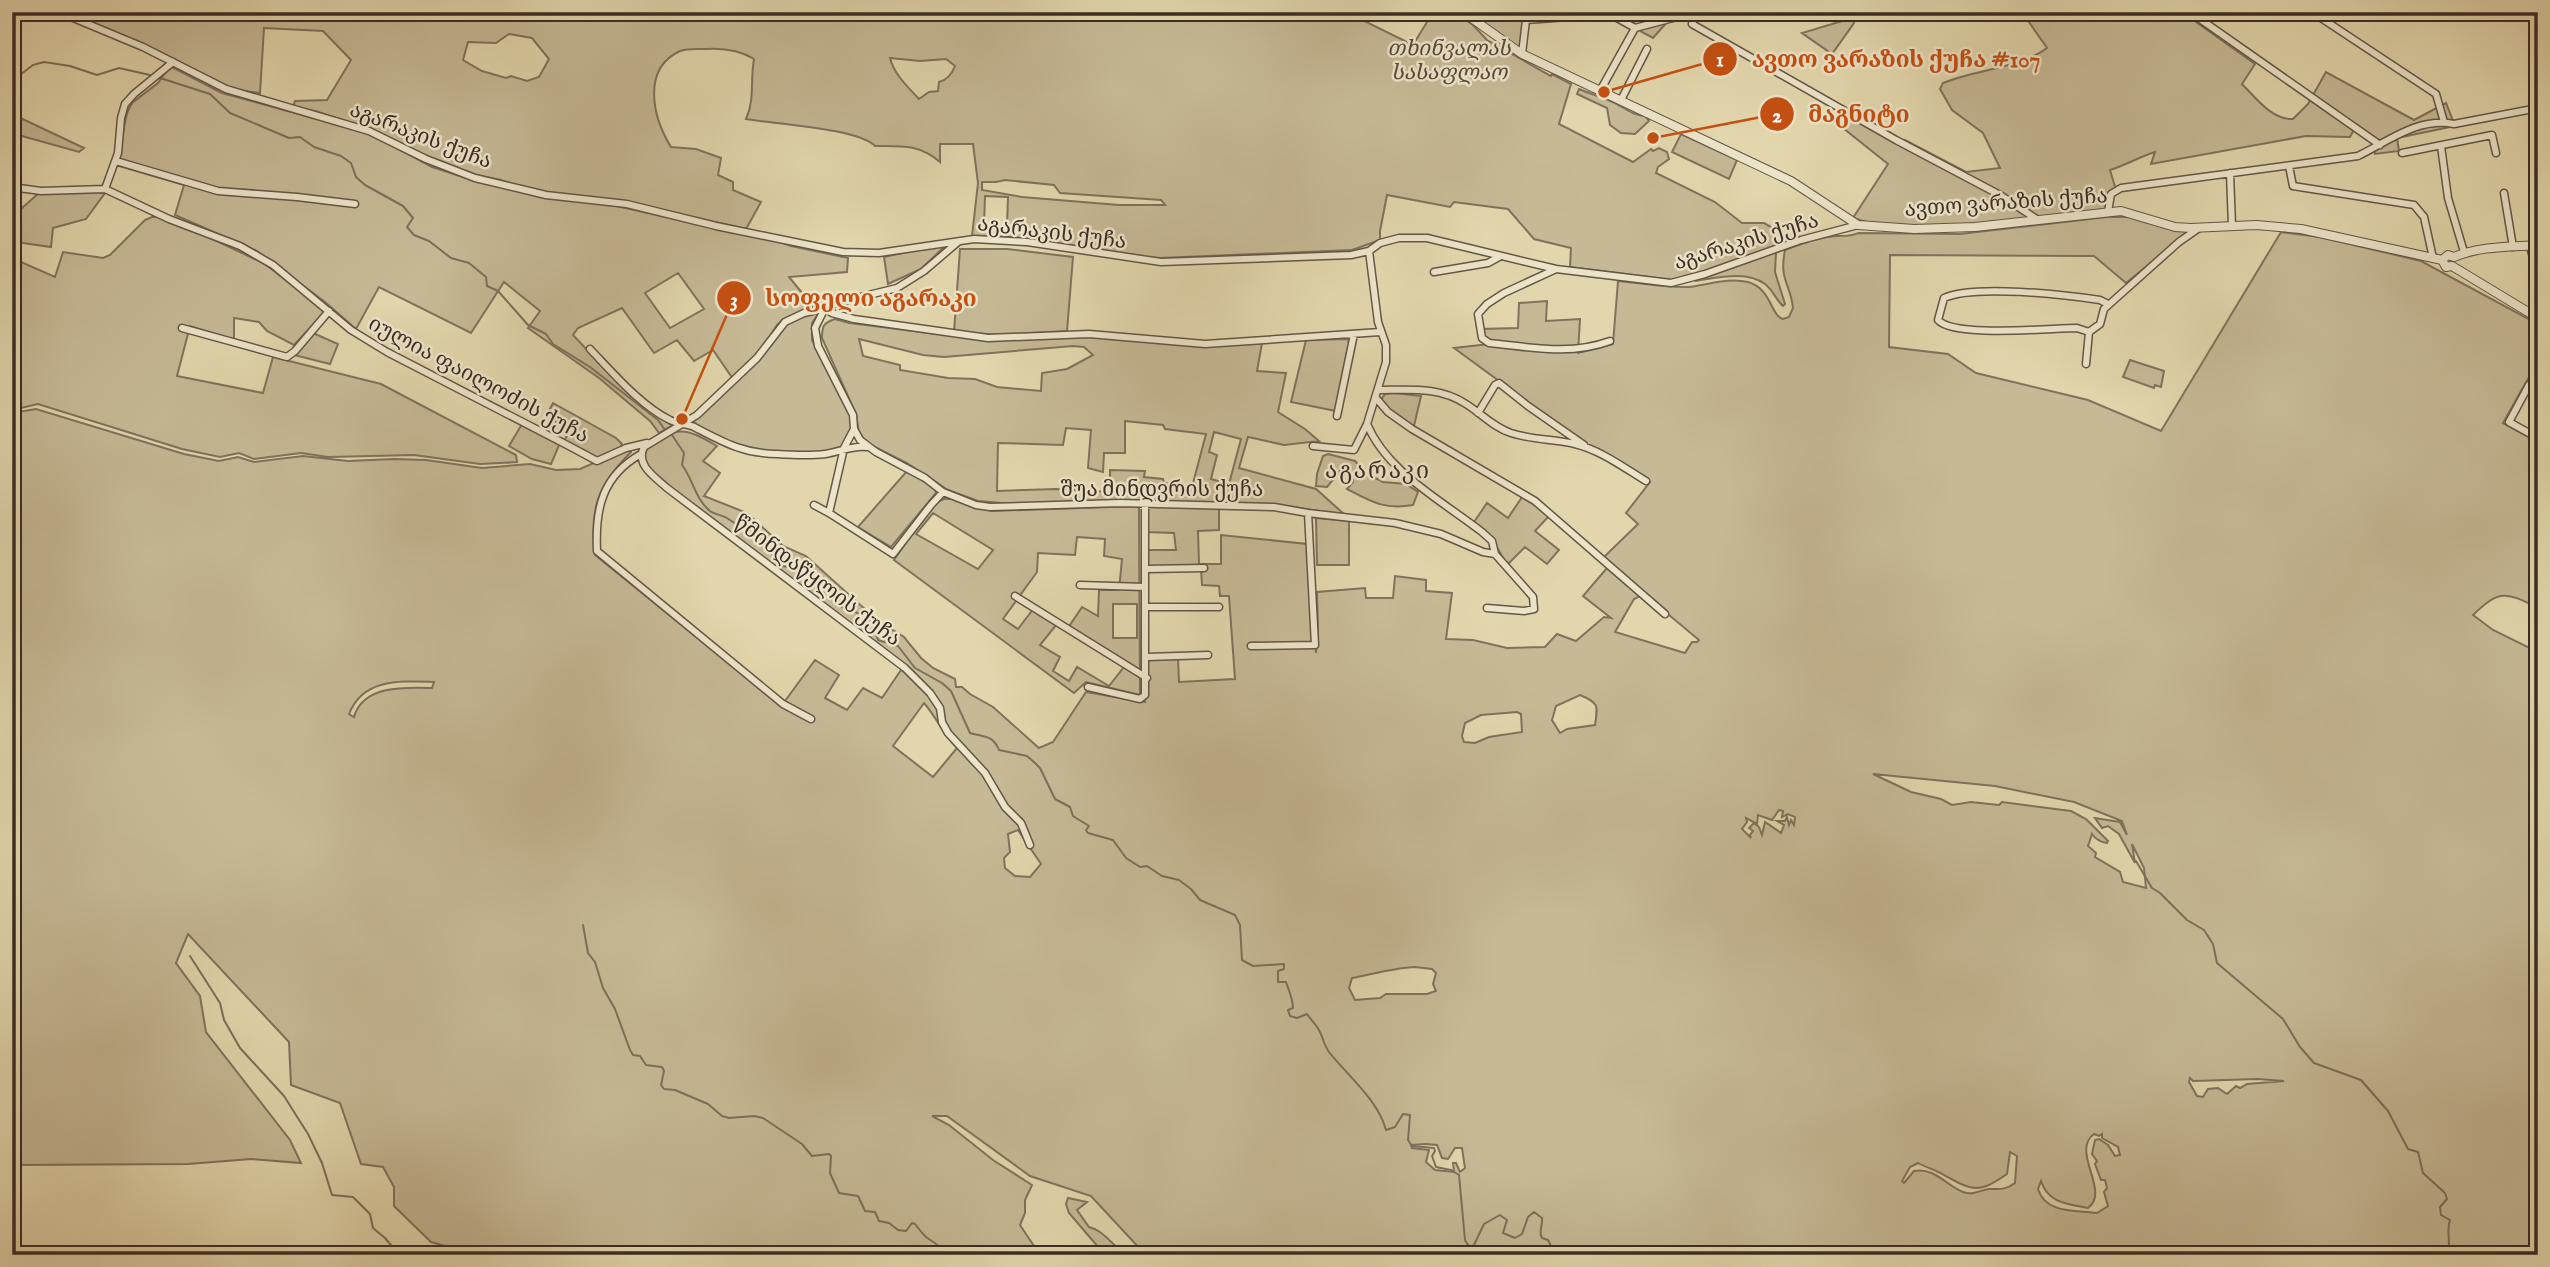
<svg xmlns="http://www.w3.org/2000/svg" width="2550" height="1267" font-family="'IM FELL English','Noto Serif Georgian',serif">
  <rect width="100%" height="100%" fill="#e2d6ac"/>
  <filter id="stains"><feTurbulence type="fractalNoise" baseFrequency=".00286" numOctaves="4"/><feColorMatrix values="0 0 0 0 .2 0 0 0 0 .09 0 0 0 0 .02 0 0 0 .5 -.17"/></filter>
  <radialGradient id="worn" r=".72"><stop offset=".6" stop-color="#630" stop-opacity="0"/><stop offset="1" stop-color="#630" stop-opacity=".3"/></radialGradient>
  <path fill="#c6b995" stroke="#80725d" stroke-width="2" fill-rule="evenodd" d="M72 12H1346L1413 45 1430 17 1445 20 1454 12 1473 25 1487 40 1551 76 1552 74 1571 84 1559 124 1633 162 1651 149 1653 151 1659 148 1667 152 1669 159 1658 167 1656 173 1715 202 1742 223H1764L1793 239 1685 279 1672 280 1570 267 1571 248 1534 239 1508 209 1454 202 1450 207 1387 195 1380 231V240L1352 250 1160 258 1129 256 1014 237 972 236 978 183 973 144H940V162C919 144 901 146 875 146 858 128 773 124 746 119 755 100 750 80 754 59 739 50 724 48 707 49 698 49 687 48 680 51 641 69 653 118 671 147L696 149 721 158 718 175 733 182V190L761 202 746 229 629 202 530 190 501 180 476 175 415 152 371 129 315 111 293 107 295 101 327 100 351 60 323 31 264 28 260 93 230 89ZM509 34 532 38 549 59 539 77 527 81 511 76 506 78 482 71 463 60 468 42 496 43ZM890 58 920 61 946 59 955 66C952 74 947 80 939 82L938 91 929 92 919 99C907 86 894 74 890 58ZM1005 180 1054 185 1060 193 1161 200 1165 205H1119L1022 197 982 190V182H996ZM985 196 1008 197 1007 227 984 226Z
    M1463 12H1519L1521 15 1528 12H1703L1669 20 1653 38 1609 14 1526 20 1522 54Z
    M2022 12H2182L2255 64 2242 84C2256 98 2272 120 2293 119L2308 104 2326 72 2414 120 2446 103 2455 126 2397 138 2399 151 2375 154 2374 144 2355 128 2350 137 2306 136 2151 164 2155 152C2139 157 2126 165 2110 170L2116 190 2108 212 2043 220 1887 228 1853 218 1888 164 1843 128 1846 110 1896 140H1905L1966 172 2000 168 1983 133 1952 110 1940 89 1943 83C1976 69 2018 69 2047 48Z
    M1852 18 1854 23 1832 54 1802 33Z
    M170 66 222 93 369 133 432 167 460 176 544 198 608 204 713 228 764 237 791 246 848 258 847 272 789 277 803 294 819 297 849 292 821 306 784 319 777 325 760 352 733 379 713 350 694 361 677 340 654 353 622 308 578 328 573 335 588 351 673 425 659 433 650 421 599 378 528 328 540 311 504 282 471 333 379 287 356 329 325 302 257 251 175 215 184 185 116 165 127 113 132 103 158 83ZM678 273 704 309 670 328 645 293Z
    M1579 89C1590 94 1602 97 1613 102 1624 107 1631 115 1645 116L1649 121 1635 134 1621 133 1610 125 1607 108 1577 94Z
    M12 114 84 148 79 152 22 136 12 138Z
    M1681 134 1737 160 1729 179 1672 152Z
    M84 191 105 193 86 219 53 228 51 247 23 243 12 238V217L40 192Z
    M152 217H159L198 232 265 264 324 310 323 314 294 345 267 331 259 322 234 318V340L190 326 177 376 263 393 273 357 381 384 516 455 517 462 480 464 414 455 328 457 301 453 254 459 239 453 220 457 182 449 38 404 12 410V258L55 277 63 252 103 258 110 255 145 220Z
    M2107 217H2133L2188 230V233L2126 283 2094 256 1890 255 1889 347 1948 354 1976 373 2088 400 2161 431 2281 232 2320 237 2421 261 2538 324V370L2534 368 2503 423 2538 442V608C2505 591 2499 590 2473 615L2493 630 2538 652V1160L2535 1161 2538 1255H1149L1141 1250 1091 1196 1030 1176 947 1116H932L949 1125 993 1160 1032 1185 1025 1200V1213L1020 1225 1040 1255H478L431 1242 394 1206V1187L383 1167 361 1164 340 1103 291 1085 289 1042 188 934 176 963 200 996 206 1032 290 1140 301 1163 251 1159 188 1164 12 1165V413L36 409 184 454 219 461 238 457 254 462 303 456 348 461 394 459 426 460 482 468 530 464 556 470 580 469 624 450H631V452C598 485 589 509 595 555L787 710 790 705 785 701 815 660 839 675 825 698 847 710 863 688 882 698 901 670 906 672 651 472 640 451C677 429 678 423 717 446L703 461 720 473 704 496 747 513 783 546 806 556 877 620 904 637 921 658 933 668 955 679 956 687H962L970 694 993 707 1039 748 1053 742 1086 692 1145 702V658L1178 657 1179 682 1235 679 1229 596H1220L1219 586 1202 585 1201 569H1143V550H1176L1174 533 1144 532 1145 506 1219 508V530L1198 531 1199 564H1221V535L1307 544 1316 653 1318 631 1317 592 1365 588 1366 598H1393L1395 576 1426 580V591L1452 593 1446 639 1473 640 1507 648 1545 647 1557 634 1576 641 1604 617 1611 618 1583 596 1607 568 1640 596 1634 599 1615 632 1685 653 1692 642H1697L1699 640 1602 559 1638 524 1626 513 1650 482 1588 446 1454 348 1490 344 1481 329 1518 328 1519 303 1547 301 1546 321 1580 319 1578 353 1613 344 1618 281C1641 283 1665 288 1688 287 1708 285 1728 277 1748 282 1772 289 1770 315 1783 319L1789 317 1793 308C1790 282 1779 281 1785 250 1800 244 1821 237 1837 236 1846 236 1850 236 1859 233L1960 234ZM434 682 432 688C405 687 363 685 354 717L349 714C363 678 400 681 434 682ZM1580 695C1599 703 1598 705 1595 725L1567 729 1560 733 1552 720 1556 706ZM924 703C937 718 943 734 957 748L933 777 893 746ZM1517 712 1521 714 1522 732 1489 737 1475 743 1464 742 1462 736 1465 723 1481 715ZM1873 774 1995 786 2074 802 2122 821 2127 835 2120 822 2095 818 2102 828 2108 826 2119 834 2135 863 2132 844 2144 868 2146 888 2123 882 2120 872 2095 857 2096 853 2088 846 2092 834C2096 840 2101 842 2107 843L2108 841 2086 819 2071 811 2002 802 1999 805 1971 802 1952 805 1941 799 1911 792ZM1779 810 1783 811 1782 817 1788 814 1795 817 1794 825 1791 820 1789 825 1787 817 1785 821H1777L1784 825 1781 833 1765 822 1762 835 1759 827 1754 823 1749 828 1753 831 1750 835 1751 838 1742 829 1747 822 1746 818 1757 824 1758 815 1772 820ZM1018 830 1041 864 1030 877 1015 876 1005 868 1004 858 1010 852 1008 834ZM1415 967 1432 969 1436 973 1433 984 1436 991 1427 994H1386L1380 998 1355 1000 1349 988 1352 978C1373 974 1393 968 1415 967ZM2190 1078 2193 1081 2258 1079 2284 1081 2247 1084 2240 1088 2236 1086 2227 1094 2218 1088 2208 1089 2203 1097 2197 1096 2189 1082ZM2094 1134 2099 1136 2102 1134V1138L2118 1147 2120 1155 2115 1156 2108 1145 2099 1139 2095 1140 2092 1154 2097 1161 2095 1164 2101 1180H2105L2107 1188 2104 1192 2108 1206 2097 1213C2075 1210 2046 1214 2038 1189L2041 1181C2048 1203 2067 1204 2088 1208 2111 1192 2070 1151 2094 1134ZM1426 1144 1437 1145 1442 1158 1448 1159 1455 1148H1462L1465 1168 1460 1172 1456 1163H1453L1454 1172 1435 1170 1426 1162 1429 1150 1412 1148 1411 1145ZM2010 1152 2017 1156 2015 1183C2006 1190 2000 1189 1989 1189 1980 1190 1973 1196 1963 1192 1946 1185 1934 1167 1914 1171L1904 1183 1902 1181 1910 1167 1918 1163C1927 1168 1936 1170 1944 1175 1973 1191 1978 1194 2007 1174Z
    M945 244V246L921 269 888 284 884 257Z
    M960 249H1007L1073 257 1067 331 1001 335 954 332Z
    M1776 252 1775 272 1785 304 1783 306C1776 300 1773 290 1765 284 1746 270 1717 278 1695 281Z
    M820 311 812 323V340L850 414C852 424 852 441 840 448 824 457 751 453 733 446 720 440 708 431 696 424L693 421 764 354 775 336 788 322Z
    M835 319 849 323 971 338 1087 336 1201 346 1262 343 1257 371 1286 373 1278 412 1305 429 1319 441 1284 445 1248 437 1239 468 1316 489 1345 515 1274 504 1144 501 1013 504 978 501 948 490 907 463 871 445 864 439 859 433 856 414 822 338C822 326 823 323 835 319ZM859 339 923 355 944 357 1073 346 1084 347 1093 355 1067 369 1042 373 1041 391 997 387 975 379 948 378 900 370V365L863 356ZM1125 421 1163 425 1165 429 1206 434 1192 487 1164 483 1163 479 1144 477 1145 471 1110 470V492L1056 489 997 491 998 443 1063 445 1066 428 1091 430 1088 468 1103 472 1104 453H1125ZM1214 432 1241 439 1229 484 1211 479 1217 455 1209 452Z
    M313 333 338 344 330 364 294 355Z
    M1348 339 1350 347 1336 411 1291 402 1306 340Z
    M2130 360 2164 371 2161 387 2155 385 2154 388 2123 377Z
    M1394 393 1421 396 1414 426 1393 414 1381 400 1385 394Z
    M553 403 616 438 622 444 620 448 598 458 564 441 570 430 546 416Z
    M522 424 560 443 551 464 532 459 509 446Z
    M1328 454 1355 461 1365 473 1383 482 1406 484 1418 492 1413 505C1384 510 1372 502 1347 489L1353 482 1352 475 1345 465 1327 487 1316 486 1317 474 1323 456Z
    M907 471 935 488 936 493 891 547 858 527Z
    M1522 497 1550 515 1535 531 1559 550 1547 564 1525 547 1507 565 1493 540 1474 522 1487 503 1508 518Z
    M944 499H954L991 511 1139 506 1140 695 1086 682 1074 693 894 560 933 504ZM933 513 993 550 978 569 916 534ZM1077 537 1105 539 1104 556 1122 559 1119 590H1099L1098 616 1082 607 1068 628 1127 663 1109 686 1077 667 1069 681 1053 671 1060 657 1040 645 1057 624 1034 608 1018 629 1003 619 1037 572 1038 553 1075 555ZM1113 604H1137V638H1113Z
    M1316 518 1349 521V565H1317Z
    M1068 1198 1087 1202 1077 1210 1089 1227C1104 1230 1113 1247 1127 1255H1105L1069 1213 1066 1204Z"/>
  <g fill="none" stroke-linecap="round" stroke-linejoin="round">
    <path stroke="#7d6f5a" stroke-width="2" d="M160 78 210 94 230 113 289 138 300 137 314 147 341 156 351 163 356 177 365 185 403 206 413 218 407 227 414 235 429 241 451 258 469 263 486 277 487 286 498 291 528 325 546 334 553 344 590 367 658 420 665 430
      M12 81 33 65 44 62 70 66 97 75 119 68 150 75
      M672 435 684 453 682 465C693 479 695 499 710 511 715 515 724 515 730 520 741 528 736 524 748 530 762 536 772 553 780 566L799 568 809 571C816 590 813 591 835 593L842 607 868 617
      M872 622 878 640 898 646 915 668 942 683 951 691 970 733C984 737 993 735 999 750L1027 756 1035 763 1040 768 1055 799 1070 807 1073 816 1089 826 1086 830 1088 833 1113 840 1126 858 1140 867 1147 866 1162 876 1179 880 1191 889 1200 900 1235 915 1240 925 1242 960 1253 966 1284 964V969L1278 971V982H1286C1289 991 1293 999 1293 1008L1288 1010 1290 1016 1297 1018 1307 1014C1311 1020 1317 1025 1320 1032 1323 1038 1324 1045 1329 1052 1347 1075 1378 1100 1386 1130L1395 1127 1403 1114 1410 1115 1408 1140 1412 1146 1434 1148 1435 1151 1432 1156 1436 1167 1451 1170 1459 1175 1465 1240 1468 1245 1473 1247 1484 1224 1500 1215 1507 1220 1503 1233 1515 1238 1522 1234 1528 1217 1534 1212 1542 1218C1543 1225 1538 1232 1542 1238L1548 1240 1552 1248 1567 1250 1570 1255
      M2136 861 2152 888 2160 893 2187 920 2204 930 2213 944 2217 963 2283 1019 2300 1047 2314 1063 2361 1080 2388 1111 2408 1149 2418 1152 2423 1173 2445 1193 2447 1199 2440 1207 2441 1215 2450 1220C2446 1231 2451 1243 2448 1255
      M583 925 588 953 595 962 603 988 615 1009 630 1050 633 1055 640 1056 646 1065 662 1067 664 1071 661 1085 664 1089 675 1090 708 1104 722 1116 729 1118 754 1116 763 1118 802 1144 812 1156 829 1154 831 1156 830 1173 839 1193 858 1196 865 1211 875 1212 879 1221 889 1223 898 1230 906 1231 912 1223 915 1224C918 1228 922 1233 926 1237 932 1242 938 1243 942 1251L941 1255
      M190 956 220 1003 224 1020 240 1048 284 1096 308 1134 322 1163 332 1195 353 1197 370 1214 373 1228 385 1238 396 1251V1255
      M1571 1255H1580"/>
    <g stroke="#655647" stroke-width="9">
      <path id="minor" d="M59 12 143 47 226 89 369 131 426 159 475 178 546 195 627 204 716 226 843 252 879 253 974 239 1027 242 1161 262 1351 255 1369 251 1380 243 1399 238H1427L1556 269 1671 283 1705 274 1801 240 1858 225
        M1519 12 1526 20 1522 54
        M1717 12 1694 18 1692 24 1896 140 2000 195 2038 220
        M2190 12 2380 145
        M2312 12 2436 94 2444 122
        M1526 20 1610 14 1635 28
        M1600 91 1635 28 1677 17
        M1621 100 1647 49
        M2441 146 2448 198 2464 252
        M2402 153 2492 135 2496 153
        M116 161 218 191 297 197 355 204
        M2289 166 2293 186 2414 205 2424 217 2433 258
        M2230 173 2232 226
        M12 187 41 191 105 189 169 219 240 246 273 265 351 330 387 352 569 446 597 461 626 448 647 443
        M105 189 118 153 121 118 125 104 134 94 173 62
        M2504 193 2513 247
        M2108 212 2111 194 2121 188 2358 156C2389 141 2418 117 2454 124L2538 108
        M958 242 924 271 897 288 836 303 825 308 815 328 818 346 853 415 854 429 860 440 876 452 925 478 943 492 976 505 990 507 1120 503 1274 507 1308 513 1395 523 1441 534 1483 552 1495 554 1492 541 1482 532C1441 500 1387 472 1367 424
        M2530 246 2532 254 2538 258
        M1554 270 1504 293 1487 304 1478 314 1482 338 1489 343C1531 347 1569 356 1610 341
        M1434 272 1488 263 1499 257
        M182 328 287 357 295 351 329 311
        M2089 332 2077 328C2051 328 1954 338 1938 320L1944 298C1974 284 2065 295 2100 300L2108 304
        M590 349C612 372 641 406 670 420 679 425 688 423 696 428 723 442 744 454 777 454 792 455 810 456 825 454 840 452 852 445 867 447
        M2086 364 2089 332 2100 324 2104 309 2179 242 2199 228
        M2529 385 2509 422 2538 438
        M1378 390C1408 390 1439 386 1466 404 1482 414 1493 427 1511 433 1532 440 1554 439 1575 444 1600 450 1623 467 1646 481
        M1376 398 1388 412 1412 429 1535 501 1665 614
        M1478 413 1495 385 1499 383 1528 406 1584 445
        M1337 416 1354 334
        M854 429 844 448 829 513 893 554 931 505 943 492
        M1313 446 1354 450 1367 424 1386 362V345L1378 322 1369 251
        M641 454C602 476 595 509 597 551L783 704 811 719
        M814 505 829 513
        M1145 569 1204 568
        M1080 585 1145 587
        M1015 596 1147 678
        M1146 607H1219
        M1487 608 1524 611 1534 609 1533 597 1495 554
        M1251 646 1315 645 1308 513
        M1147 657 1208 655
        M1088 687 1140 699 1145 695V504
        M1030 845 1021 823 1005 807 985 773 948 733 942 722 940 708 930 693 905 668 667 488C655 477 635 465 644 447L697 415 757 358 785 322 804 313 825 308 832 313 854 319 988 338 1089 334 1205 344 1380 332"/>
    </g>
    <g stroke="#655647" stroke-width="10">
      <path id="tertiary" d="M1463 12 1522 54 1791 181 1858 225 1914 229 1975 227 2121 211 2175 227 2191 228 2256 225 2301 229 2442 260
        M2442 260 2446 267 2452 266 2538 318
        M2442 260 2448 255 2454 257C2479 246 2510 247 2538 245"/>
    </g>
    <use href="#minor" stroke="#ece4c9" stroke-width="6"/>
    <use href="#tertiary" stroke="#ece4c9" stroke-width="8"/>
  </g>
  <g text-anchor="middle" stroke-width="5" stroke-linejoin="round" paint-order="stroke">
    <g font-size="21" font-style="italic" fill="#57483b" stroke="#ece4c9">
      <text x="1449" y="55">თხინვალას<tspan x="1449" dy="24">სასაფლაო</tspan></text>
    </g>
    <g font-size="21" fill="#3b2c25" stroke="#ece4c9">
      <text transform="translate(421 135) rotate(21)" y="7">აგარაკის ქუჩა</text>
      <text transform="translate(2006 202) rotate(-4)" y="7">ავთო ვარაზის ქუჩა</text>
      <text transform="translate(1052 232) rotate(7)" y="7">აგარაკის ქუჩა</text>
      <text transform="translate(1746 241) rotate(-17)" y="7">აგარაკის ქუჩა</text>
      <text transform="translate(479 379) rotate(28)" y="7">იულია ფაილოძის ქუჩა</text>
      <text x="1162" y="496">შუა მინდვრის ქუჩა</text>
      <text transform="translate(818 580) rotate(37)" y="7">წმინდაწყლის ქუჩა</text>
    </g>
    <g font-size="23" letter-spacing="2" fill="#3b2c25" stroke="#ece4c9">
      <text x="1378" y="478">აგარაკი</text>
    </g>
  </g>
  <path fill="none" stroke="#c55011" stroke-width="2.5" d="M1604 92L1720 59M1653 138L1777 114M682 419L734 298"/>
  <g fill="#c55011" stroke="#ece4c9" stroke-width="2.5">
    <circle cx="1604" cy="92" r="7"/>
    <circle cx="1653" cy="138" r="7"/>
    <circle cx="682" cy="419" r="7"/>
    <circle cx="1720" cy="59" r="18"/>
    <circle cx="1777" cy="114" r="18"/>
    <circle cx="734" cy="298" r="18"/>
  </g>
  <g font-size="21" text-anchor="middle" font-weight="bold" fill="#fff">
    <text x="1720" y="66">1</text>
    <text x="1777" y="122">2</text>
    <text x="734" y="306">3</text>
  </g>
  <g font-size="23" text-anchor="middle" font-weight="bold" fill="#c55011" stroke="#ece4c9" stroke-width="5" stroke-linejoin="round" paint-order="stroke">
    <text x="1896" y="67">ავთო ვარაზის ქუჩა #107</text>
    <text x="1859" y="122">მაგნიტი</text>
    <text x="871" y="306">სოფელი აგარაკი</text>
  </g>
  <rect width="2550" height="1267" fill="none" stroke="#e2d6ac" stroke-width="42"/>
  <rect x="14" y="14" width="2522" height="1239" fill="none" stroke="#3b2c25" stroke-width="3.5"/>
  <rect x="21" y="21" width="2508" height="1225" fill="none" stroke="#3b2c25" stroke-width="2"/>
  <rect width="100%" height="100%" filter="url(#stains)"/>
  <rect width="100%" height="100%" fill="url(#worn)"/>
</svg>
